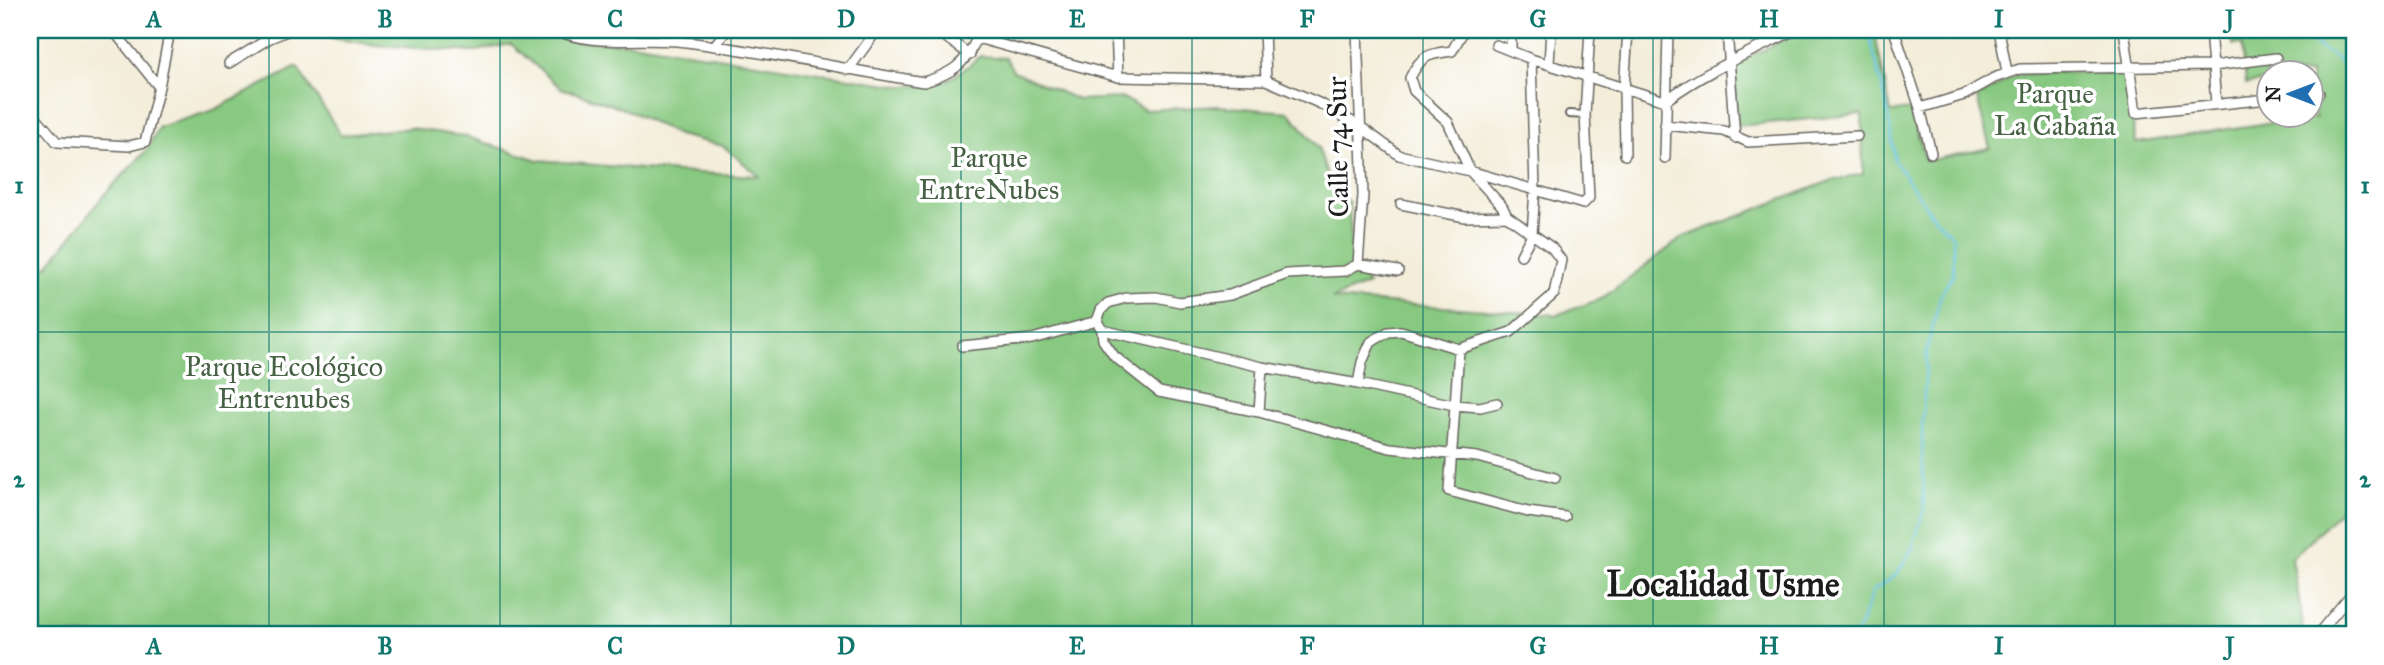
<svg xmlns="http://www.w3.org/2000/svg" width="2384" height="665" font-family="'IM FELL Great Primer',serif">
  <rect width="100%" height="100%" fill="#fff"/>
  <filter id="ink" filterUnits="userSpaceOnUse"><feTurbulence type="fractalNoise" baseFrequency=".0143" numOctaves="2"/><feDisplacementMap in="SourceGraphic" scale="14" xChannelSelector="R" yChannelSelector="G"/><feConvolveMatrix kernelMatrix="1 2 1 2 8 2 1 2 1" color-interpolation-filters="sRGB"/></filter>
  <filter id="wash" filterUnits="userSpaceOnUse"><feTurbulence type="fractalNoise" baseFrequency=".00686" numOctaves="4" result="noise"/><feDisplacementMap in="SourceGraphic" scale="28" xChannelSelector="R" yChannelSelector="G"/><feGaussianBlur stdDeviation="1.57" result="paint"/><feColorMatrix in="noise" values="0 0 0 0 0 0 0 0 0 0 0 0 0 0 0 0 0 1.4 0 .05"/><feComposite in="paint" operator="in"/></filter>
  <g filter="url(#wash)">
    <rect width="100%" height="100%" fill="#f3edd9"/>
    <path fill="#88c981" stroke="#52724e" stroke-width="2" d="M303 30H544L568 40 637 44 900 86C940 87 951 82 980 56L1006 58 1013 71 1078 100 1123 98 1145 110 1218 106 1289 112 1318 147 1329 180 1349 203 1352 259 1368 284 1332 299 1556 315 1601 299 1682 238 1830 181 1863 174 1862 114 1738 126 1733 65 1803 30H1874L1891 112 1910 110 1926 161 1990 148 1977 98 2016 75 2053 72 2125 74 2136 143 2300 118H2316L2311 106 2310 74H2268V81L2246 84 2242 45H2233L2232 30H2308L2309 34 2334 35 2354 53V497L2292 558 2305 635H30V272L47 267 104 195 147 150 159 127 214 110 297 67 341 135 411 128 467 137 538 160 677 172 759 176 723 146 678 135 630 111 561 88 511 44 472 52 376 45 297 33Z"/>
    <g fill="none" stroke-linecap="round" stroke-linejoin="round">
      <path stroke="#5fbfdd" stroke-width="2.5" d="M2299 30 2302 36 2337 59 2354 85
        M1856 635 1873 591 1897 574 1912 549 1924 509 1922 428 1927 349 1941 294 1953 275V237L1930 213 1895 161 1886 102 1868 30"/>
    </g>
  </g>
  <g filter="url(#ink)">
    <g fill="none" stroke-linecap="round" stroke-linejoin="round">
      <g stroke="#67655e" stroke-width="10">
        <path id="pedestrian" d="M1569 114 1585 115"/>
      </g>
      <g stroke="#67655e" stroke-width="12">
        <path id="minor" d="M113 30 159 87
          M556 30C589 46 640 38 677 41 759 50 842 69 924 82 951 74 965 65 977 38
          M936 30 970 55
          M1116 30 1118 77
          M1264 30 1266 80
          M1357 30 1363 195 1358 264
          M1727 30 1735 138
          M1894 30 1920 108 1931 153
          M1999 30 2007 72
          M2124 30 2136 113 2268 99
          M2210 30 2216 104
          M977 38 1118 77 1266 80 1321 104 1361 127 1399 155 1470 171 1583 204 1589 198 1585 115 1590 30
          M1496 45 1531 59 1665 101C1705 71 1751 52 1795 30
          M714 46 727 30
          M1511 50V30
          M229 63 270 38 289 30
          M1549 64 1551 30
          M848 70 877 30
          M2310 94 2319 93
          M1920 108 1964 95 1994 78 2020 69 2213 66 2276 58
          M30 110 57 142 129 146 145 142 159 87 170 30
          M1665 125 1724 131 1748 142 1857 136
          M1625 155 1624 90 1628 30
          M1665 158 1668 30
          M1401 204 1465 217 1507 216
          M1521 255 1532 234 1535 189 1531 59
          M1097 321 1102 330 1103 340 1114 356 1159 392 1259 412 1390 448 1477 457 1555 478
          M1097 321 1101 310 1108 303 1126 298 1156 297 1180 302 1230 295 1287 274 1345 271 1358 264 1398 271
          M1102 330 1262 367 1358 384 1454 405 1480 407 1497 403
          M962 346 1032 339 1097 321
          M1459 349 1449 491 1528 512 1565 517
          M1358 384 1362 362 1371 342 1388 332 1401 331 1459 349 1511 332 1554 294 1561 260 1552 248 1507 216 1502 206 1470 171 1448 122 1414 91 1410 78C1421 55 1428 54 1452 51L1464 30
          M1259 412 1262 367
          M2317 635 2354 591"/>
      </g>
      <use href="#pedestrian" stroke="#fff" stroke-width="6"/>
      <use href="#minor" stroke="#fff" stroke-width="9"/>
    </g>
  </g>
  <path fill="none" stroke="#0f766e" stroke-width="2" stroke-opacity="0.55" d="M269 30V635M500 30V635M731 30V635M961 30V635M1192 30V635M1423 30V635M1653 30V635M1884 30V635M2115 30V635M30 332H2354"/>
  <g text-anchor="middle" stroke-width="7" stroke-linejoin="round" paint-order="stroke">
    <g font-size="28" fill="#476144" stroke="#fff">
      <text x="2055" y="103">Parque<tspan x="2055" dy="32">La Cabaña</tspan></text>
      <text x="989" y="167">Parque<tspan x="989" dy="32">EntreNubes</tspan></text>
      <text x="284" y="376">Parque Ecológico<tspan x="284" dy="32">Entrenubes</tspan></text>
    </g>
    <g font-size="28" fill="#1c1c1c" stroke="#fff">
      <text transform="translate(1337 147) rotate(-91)" y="10">Calle 74 Sur</text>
    </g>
    <g font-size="35" font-weight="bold" fill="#1c1c1c" stroke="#fff">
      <text x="1723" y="596">Localidad Usme</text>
    </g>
  </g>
  <rect width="2384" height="665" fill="none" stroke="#fff" stroke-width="77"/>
  <g transform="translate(2290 94) rotate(270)"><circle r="33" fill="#ffffff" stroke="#a4a4a4" stroke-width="2"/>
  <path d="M0-5L12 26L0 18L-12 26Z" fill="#1f6fb2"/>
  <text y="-10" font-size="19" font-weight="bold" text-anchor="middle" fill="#1c1c1c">N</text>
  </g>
  <rect x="38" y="38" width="2308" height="588" fill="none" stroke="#0f766e" stroke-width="2.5"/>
  <g font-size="23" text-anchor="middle" font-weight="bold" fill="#0f766e">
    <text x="154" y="27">A</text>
    <text x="385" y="27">B</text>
    <text x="615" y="27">C</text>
    <text x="846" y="27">D</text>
    <text x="1077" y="27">E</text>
    <text x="1307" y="27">F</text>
    <text x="1538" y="27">G</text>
    <text x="1769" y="27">H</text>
    <text x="1999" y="27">I</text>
    <text x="2230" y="27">J</text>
    <text x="19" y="193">1</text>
    <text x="2365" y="193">1</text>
    <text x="19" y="487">2</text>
    <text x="2365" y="487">2</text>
    <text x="154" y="654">A</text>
    <text x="385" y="654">B</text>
    <text x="615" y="654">C</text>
    <text x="846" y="654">D</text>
    <text x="1077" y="654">E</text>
    <text x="1307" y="654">F</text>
    <text x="1538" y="654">G</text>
    <text x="1769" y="654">H</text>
    <text x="1999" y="654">I</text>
    <text x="2230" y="654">J</text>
  </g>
</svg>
